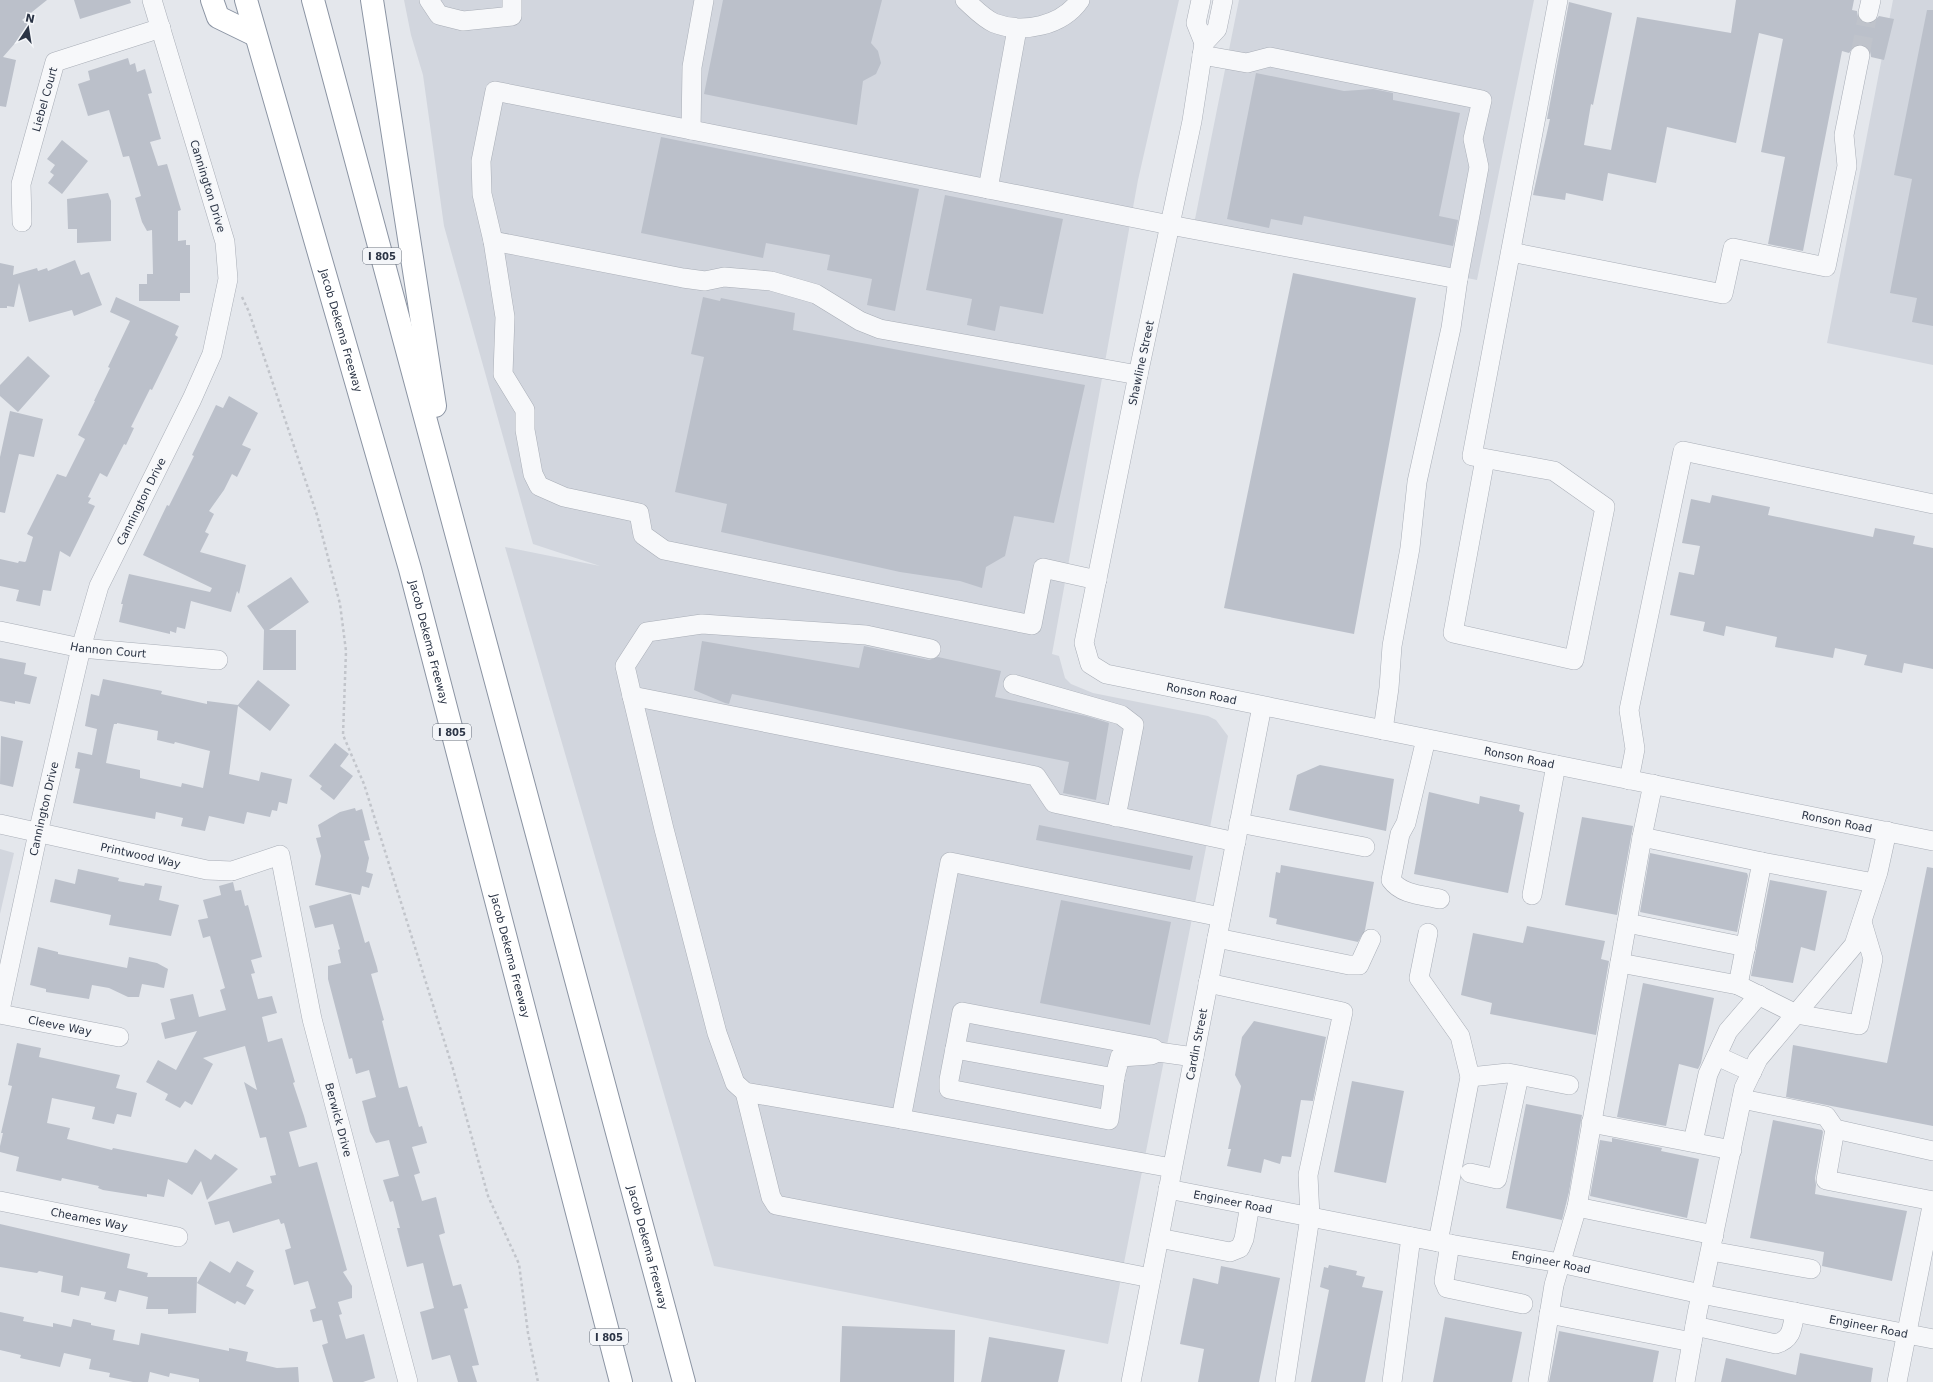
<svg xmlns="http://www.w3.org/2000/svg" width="1933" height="1382" font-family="'DejaVu Sans',sans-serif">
  <rect width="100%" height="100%" fill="#e4e7ec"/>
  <path fill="#d2d6de" d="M404 0H1179L1138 180 1052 654 1059 656 1065 678 1071 684 1093 693 1208 716 1216 720 1228 736 1108 1344 714 1266 505 547 600 566 533 544 444 226 423 75 411 35Z
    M1239 0H1534L1477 280 1194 224Z
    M1893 0H1933V365L1827 343Z
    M0 849 14 853 0 914Z"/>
  <path fill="#bbc0ca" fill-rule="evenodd" d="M0 0H47L22 20 30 26 3 57 16 60 6 107 0 106Z
    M74 0H130L131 3 80 19Z
    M723 0H882L871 43 878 51 881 63 876 74 863 81 857 125 704 94Z
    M1736 0H1854L1852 10 1857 11 1858 17 1865 24 1872 23 1879 16 1894 19 1884 60 1871 57 1870 51 1863 44 1856 45 1849 53 1842 51 1803 251 1768 244 1785 157 1761 152 1783 39 1759 33 1736 143 1667 127 1656 183 1608 173 1603 201 1566 193 1565 200 1533 195 1550 119H1547L1569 2 1612 13 1593 105 1591 104 1584 145 1611 150 1637 17 1731 33Z
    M1927 10H1933V326L1912 322 1917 298 1890 293 1912 179 1894 175Z
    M128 58 130 65 135 63 137 72 145 69 152 93 148 94 161 139 150 142 158 166 167 164 181 210 178 211V241L186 240V245H190V293H180V301H139V284H147V274H153L152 230 147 231 142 222 135 198 141 196 129 156 123 157 109 110 88 116 78 84 90 80 88 71Z
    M1256 73 1344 91 1373 89 1393 93V100L1460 113 1439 216 1458 220 1453 246 1304 216 1302 225 1271 219 1269 228 1227 219Z
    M661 137 919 189 895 311 867 305 872 279 827 270 830 255 766 243 763 258 641 233Z
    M62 140 88 161 62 194 48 183 54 175 50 172 55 165 47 159Z
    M108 193 111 201V241L77 243V229H68L67 199Z
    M945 195 1063 219 1043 314 1000 306 995 331 967 325 972 299 926 290Z
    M75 260 81 275 89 272 102 305 74 316 72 310 29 322 19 283 14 307 7 306V308H0V263L14 266 13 275 37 268 38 271 47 268 48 271Z
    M1293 273 1416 298 1354 634 1224 608Z
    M116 297 179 326 175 335 178 337 152 390 150 389 131 427 134 428 126 445 124 444 107 477 100 473 88 497 91 498 88 503 95 506 70 557 60 551 51 591 43 590 40 606 16 601 19 590 0 586V559L18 563 19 561 25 562 26 561 33 537 27 534 57 474 66 477 85 439 78 435 95 401H94L110 368 108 367 130 321 110 312Z
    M703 297 720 301 721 298 795 313 793 330 1085 385 1054 523 1014 516 1005 556 986 567 982 588 960 581 900 572 721 532 727 504 675 492 704 357 691 354Z
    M28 356 50 376 18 412 0 396V385Z
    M229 396 258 413 242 445 251 449 237 477 232 474 224 490 209 511 214 514 205 532 209 534 200 552 246 565 239 594 237 591 231 612 191 601 185 629 177 627 176 633 170 631V634L119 622 123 604H121L129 574 210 592 212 588 143 555 167 505 169 506 194 456 192 455 216 405 223 408Z
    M10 411 43 419 34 457 19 454 5 513 0 512V457Z
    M1712 495 1770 507 1768 515 1873 537 1875 528 1915 536 1913 544 1933 548V669L1904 663 1902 673 1864 665 1867 655 1835 648 1833 658 1775 647 1777 637 1726 626 1724 636 1703 631 1705 622 1670 615 1679 572 1694 575 1700 546 1682 543 1691 499 1710 503Z
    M291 577 309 602 269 630H296V670H263L264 630 247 606Z
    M702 641 859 668 864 646 929 660 938 657 1001 671 995 697 1086 716 1109 723 1096 800 1063 793 1069 762 732 694 729 704 725 703 694 690Z
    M0 658 26 663 24 674 37 677 30 704 15 701V704L0 701Z
    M103 679 162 691 161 694 207 704V701L238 705 258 680 290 705 270 731 238 706 229 774 259 781 261 772 292 779 287 804 279 802 277 811 272 810 270 817 247 812 244 824 209 816 205 831 181 826 183 818 156 812 155 819 73 803 80 769 75 768 78 752 92 755 97 729 85 726 91 694 99 696ZM117 723 158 731 157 740 174 744 175 742 210 751 203 788 182 783 181 787 140 778V770L106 763 112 732 114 724H117Z
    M1 736 23 741 13 787 0 784Z
    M335 743 349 754 340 766 353 776 334 800 320 789 322 786 309 776Z
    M1320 765 1394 779 1386 831 1289 810 1297 775Z
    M1429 792 1479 804 1480 796 1520 805 1519 811 1524 813 1508 893 1414 874Z
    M355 808 356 811 362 809 370 840 364 841 369 858 366 872 373 874 369 888 362 886 360 895 315 885 321 856 316 838 321 837 318 825 340 812Z
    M1582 817 1633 826 1617 915 1565 905Z
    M1039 825 1193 856 1190 870 1036 840Z
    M1650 853 1747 873 1748 876 1737 932 1640 912Z
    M1281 865 1374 882 1365 930 1358 942 1276 924 1277 919 1269 917 1276 872 1280 873Z
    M1927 867 1933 868V1126L1786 1097 1793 1045 1887 1063Z
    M78 869 119 878 118 881 144 886 145 883 162 886 159 900 179 905 171 936 109 925 111 915 50 902 55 879 75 884Z
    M1770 880 1827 891 1815 951 1801 947 1793 983 1751 976Z
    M233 882 235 891 241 890 245 906 248 905 262 957 251 960 255 973 251 974 258 999 272 996 277 1013 262 1017 268 1042 282 1038 295 1082 293 1083 304 1116 307 1127 289 1132 299 1167 317 1162 347 1270 343 1272 352 1286V1298L338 1302 342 1314 339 1315 346 1339 364 1334 370 1357 375 1378 363 1382H333L322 1345 328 1343 322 1320 313 1322 310 1310 316 1308 308 1281 294 1285 285 1250 291 1248 284 1223 281 1224 279 1219 233 1233 229 1221 215 1225 208 1202 272 1183 270 1176 276 1175 266 1137 260 1138 244 1082 257 1090 245 1046 203 1058 213 1064 192 1105 185 1101 180 1108 165 1100 168 1094 146 1082 158 1060 176 1070 197 1031 165 1039 161 1023 175 1019 170 999 193 994 199 1017 226 1010 220 990 225 988 210 936 203 938 198 920 208 918 203 900 221 895 219 886Z
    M351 894 365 943 369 941 377 967 378 972 371 974 384 1020 382 1021 399 1088 407 1086 419 1127 422 1126 427 1143 412 1147 420 1173 414 1175 422 1201 436 1197 445 1233 439 1235 453 1286 461 1284 468 1308 464 1309 479 1365 472 1366 477 1382H458L450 1355 432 1360 420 1312 434 1308 430 1292 423 1263 407 1267 397 1228H400L393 1201 390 1202 383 1180 399 1176 389 1140 376 1143 370 1132 362 1101 376 1097 369 1070 356 1074 352 1058 349 1059 328 979V966L341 963 338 950 340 949 333 924 315 928 309 906Z
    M1061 900 1171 922 1150 1025 1040 1003Z
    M1527 926 1605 941 1601 959 1609 961 1596 1035 1490 1014 1492 1003 1461 995 1473 933 1523 943Z
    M38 947 58 952V954L127 968 129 957 157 963 168 969 164 988 142 984 139 997H128L109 988 92 985 89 999 46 992V989L30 985Z
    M1643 983 1714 998 1701 1063 1698 1069 1679 1064 1666 1126 1617 1117Z
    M1254 1021 1326 1037 1313 1101 1301 1100 1291 1157 1282 1156 1280 1164 1264 1159 1261 1173 1227 1166 1231 1149H1228L1241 1086 1235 1075 1242 1037Z
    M17 1043 41 1048 39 1057 120 1075 116 1088 137 1093 131 1117 117 1114 114 1124 92 1119 95 1107 52 1098 47 1123 70 1128 67 1139 112 1150 113 1148 187 1163 195 1149 211 1160 215 1154 238 1169 207 1200 201 1181 192 1195 168 1179 164 1197 147 1194V1197L103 1190 98 1188 99 1186 62 1178 61 1181 16 1171 19 1157 0 1152V1146L3 1133H1L12 1086 8 1085Z
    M1352 1081 1404 1091 1386 1183 1334 1172Z
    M1526 1104 1582 1115 1569 1192 1562 1220 1506 1208Z
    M1773 1120 1822 1130 1823 1132 1815 1178 1816 1185 1815 1194 1907 1211 1892 1281 1822 1266 1824 1252 1750 1238Z
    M1612 1138 1662 1148 1661 1151 1699 1159 1687 1218 1590 1196 1600 1140 1612 1142Z
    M0 1224 130 1254 127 1268 148 1273 147 1277H197L196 1313 168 1314V1309H146L148 1297 119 1290 116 1302 104 1299 106 1292 81 1287 79 1296 61 1292 63 1276 39 1271 37 1273 0 1267Z
    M210 1261 230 1273 237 1261 254 1271 246 1286 254 1290 245 1305 237 1301 235 1304 197 1283Z
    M1329 1265 1357 1271 1356 1275 1365 1277 1362 1287 1383 1291 1365 1382H1311L1329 1290 1320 1287 1324 1267 1328 1268Z
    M1221 1266 1280 1278 1259 1382H1198L1204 1349 1180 1344 1193 1278 1218 1284Z
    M0 1312 24 1317 23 1321 53 1327V1323L71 1327 73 1319 91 1323V1325L115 1330 113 1340 139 1345 141 1333 229 1351V1348L248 1352 246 1361 277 1368 298 1367 299 1382H199V1379L170 1373 169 1377 150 1372 148 1382H133L109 1377 110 1373 89 1369 91 1359 64 1353 60 1367 20 1358 21 1355 0 1350Z
    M1445 1317 1522 1332 1512 1382H1433Z
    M842 1326 955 1330 954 1382H840Z
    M1559 1331 1659 1351 1653 1382H1549Z
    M989 1337 1065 1350 1058 1382H981Z
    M1800 1353 1873 1368 1871 1382H1721L1726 1358 1796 1375Z"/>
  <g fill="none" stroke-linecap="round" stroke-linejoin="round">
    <path stroke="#bfc3cb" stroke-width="19" stroke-dasharray="19 10" stroke-linecap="butt" d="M1860 55 1868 13"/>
    <g stroke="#a9aeb7" stroke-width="20">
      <g id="minor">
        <path d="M429 0 439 15 463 21 512 16V0"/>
        <path d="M965 0C974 8 983 18 994 23 1023 34 1062 26 1080 0"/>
        <path d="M1201 0 1196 23 1204 43"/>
        <path id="s1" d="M1223 0 1217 29 1204 43 1192 121 1138 375 1084 643 1090 664 1106 674 1933 841"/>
        <path d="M1868 13 1871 0"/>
        <path d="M1202 55 1247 63 1270 57 1482 100 1473 139 1479 167 1458 279 1451 328 1417 482 1410 548 1392 646 1389 688 1383 730"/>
        <path d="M691 130 692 67 704 0"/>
        <path d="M988 189 1017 29"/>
        <path id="s2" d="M22 222 21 184 55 62 161 28"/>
        <path d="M493 241 683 278 705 281 724 277 771 281 816 294 860 321 880 329 1138 375"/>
        <path d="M1511 252 1723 294 1733 248 1826 267 1847 166 1844 135 1860 55"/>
        <path d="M1485 459 1453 633 1574 660 1605 507 1554 471 1472 456 1558 0"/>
        <path d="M1097 580 1043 568 1032 625 664 550 643 535 639 513 564 497 539 486 533 474 525 430V410L503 374 505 317 493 241 482 194 481 161 495 91 1170 225 1458 279"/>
        <path id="s3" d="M0 631 81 648 218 660"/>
        <path d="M931 649 866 635 702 624 647 632 625 666 632 696 1036 776 1054 803 1236 842"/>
        <path d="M1013 684 1121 715 1134 725 1116 817"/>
        <path d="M632 696 664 829 717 1033 735 1083 745 1092 901 1119"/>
        <path d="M1426 739 1406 823 1400 834 1391 880C1402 895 1422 895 1440 899"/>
        <path d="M1629 780 1635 749 1629 710 1683 451 1933 504"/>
        <path d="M1239 823 1365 847"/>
        <path id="s4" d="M0 824 207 870 232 871 280 855 312 1019 408 1382"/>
        <path d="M1642 837 1653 784"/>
        <path d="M1762 862 1874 883"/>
        <path d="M1532 895 1556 765"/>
        <path d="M1627 923 1746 947"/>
        <path d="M1428 933 1419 978 1460 1036 1470 1077 1438 1242"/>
        <path d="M1217 938 1349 965H1359L1371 939"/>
        <path d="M1620 963 1738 985"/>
        <path d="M1208 983 1343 1012 1308 1175 1310 1217 1285 1382"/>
        <path id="s5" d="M0 1010 38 833 81 648 99 586 192 399 212 354 228 279 225 242 152 0"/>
        <path id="s6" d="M0 1014 119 1037"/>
        <path d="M955 1049 1115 1078"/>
        <path d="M1158 1052 1151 1055 1120 1057 1115 1076 1109 1120 949 1089V1080L962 1012 1153 1048 1158 1052 1194 1057"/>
        <path d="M1717 1056 1752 1072"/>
        <path d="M1470 1077 1508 1073 1569 1085"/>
        <path d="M745 1092 771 1197 776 1205 1151 1278"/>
        <path d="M1742 1099 1826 1116 1835 1129 1933 1151"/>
        <path d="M1591 1123 1732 1150"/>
        <path d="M1835 1129 1826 1180 1933 1201"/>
        <path d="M1693 1142 1708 1074 1728 1031 1759 995"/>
        <path d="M1172 1168 901 1119 950 862 1221 917"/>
        <path d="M1470 1173 1497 1179 1519 1076"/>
        <path id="s7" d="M1168 1189 1438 1242 1560 1263 1701 1294 1933 1339"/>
        <path id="s8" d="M0 1201 178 1237"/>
        <path d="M1577 1207 1714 1235"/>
        <path d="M1159 1238 1230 1252 1240 1248 1244 1239 1250 1205"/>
        <path d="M1450 1244 1444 1281 1447 1288 1523 1304"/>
        <path d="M1711 1251 1811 1269"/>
        <path d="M1549 1314 1692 1342"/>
        <path d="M1695 1326 1776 1344C1793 1339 1792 1327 1795 1312"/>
        <path id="s9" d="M1131 1382 1262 706"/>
        <path d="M1392 1382 1411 1237"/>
        <path d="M1538 1382 1554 1285 1577 1207 1642 837 1762 862 1738 985 1796 1014 1859 1025 1873 959 1862 922"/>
        <path d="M1685 1382 1697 1314 1744 1088 1758 1059 1854 945 1878 872 1887 831"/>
        <path d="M1897 1382 1933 1201"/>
      </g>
    </g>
    <g stroke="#8b94a3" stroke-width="24">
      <g id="highway">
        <path d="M212 0 218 17 255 35"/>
        <path id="s10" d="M246 0 410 569 621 1382"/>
        <path id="s11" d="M313 0 684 1382"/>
        <path d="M372 0 435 406"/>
      </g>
    </g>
    <path stroke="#c2c5cb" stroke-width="2.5" stroke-dasharray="3 3" stroke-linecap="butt" d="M242 297 249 312 317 515 340 604 346 651 343 735 364 784 453 1069 488 1196 519 1264 528 1333 538 1382"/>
    <use href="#minor" stroke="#f7f8fa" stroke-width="19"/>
    <use href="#highway" stroke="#fff" stroke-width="22"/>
  </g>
  <g text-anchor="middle" stroke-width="3" stroke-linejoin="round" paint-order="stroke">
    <g fill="#f4f6f9" stroke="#676e7b" stroke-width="1">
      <rect x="363" y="248" width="38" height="16" rx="3"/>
      <rect x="433" y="724" width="38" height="16" rx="3"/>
      <rect x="590" y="1329" width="38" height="16" rx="3"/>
    </g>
    <g font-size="10" font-weight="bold" fill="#2b3445">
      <text x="382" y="260">I 805</text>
      <text x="452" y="736">I 805</text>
      <text x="609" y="1341">I 805</text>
    </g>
    <g font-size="11" fill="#2b3445" stroke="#f4f6f9">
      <text dy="4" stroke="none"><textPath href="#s2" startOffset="126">Liebel Court</textPath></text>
      <text transform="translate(208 186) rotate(73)" y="4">Cannington Drive</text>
      <text dy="4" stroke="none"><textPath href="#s10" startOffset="344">Jacob Dekema Freeway</textPath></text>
      <text transform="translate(1141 363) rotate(-78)" y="4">Shawline Street</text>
      <text dy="4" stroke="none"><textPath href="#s5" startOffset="530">Cannington Drive</textPath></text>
      <text dy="4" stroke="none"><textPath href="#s10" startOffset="668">Jacob Dekema Freeway</textPath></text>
      <text dy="4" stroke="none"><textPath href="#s3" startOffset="110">Hannon Court</textPath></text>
      <text dy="4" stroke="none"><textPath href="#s1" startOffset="799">Ronson Road</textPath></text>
      <text dy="4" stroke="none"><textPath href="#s1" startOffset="1123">Ronson Road</textPath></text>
      <text dy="4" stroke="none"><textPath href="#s5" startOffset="206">Cannington Drive</textPath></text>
      <text dy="4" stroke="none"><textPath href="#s1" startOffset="1447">Ronson Road</textPath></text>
      <text dy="4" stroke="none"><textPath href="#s4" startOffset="144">Printwood Way</textPath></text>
      <text dy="4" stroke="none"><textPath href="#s10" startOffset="992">Jacob Dekema Freeway</textPath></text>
      <text dy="4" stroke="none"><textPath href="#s6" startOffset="61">Cleeve Way</textPath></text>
      <text dy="4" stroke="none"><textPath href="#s9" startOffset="344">Cardin Street</textPath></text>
      <text dy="4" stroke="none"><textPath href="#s4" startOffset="559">Berwick Drive</textPath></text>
      <text dy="4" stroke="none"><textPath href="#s7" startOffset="66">Engineer Road</textPath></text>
      <text dy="4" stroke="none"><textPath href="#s8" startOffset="91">Cheames Way</textPath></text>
      <text dy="4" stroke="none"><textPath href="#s11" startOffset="1292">Jacob Dekema Freeway</textPath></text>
      <text dy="4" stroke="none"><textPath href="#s7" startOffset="390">Engineer Road</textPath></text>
      <text dy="4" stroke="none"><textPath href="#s7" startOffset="714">Engineer Road</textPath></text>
    </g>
  </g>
  <g transform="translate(28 28) rotate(12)" stroke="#f4f6f9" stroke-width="3" paint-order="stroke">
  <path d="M0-3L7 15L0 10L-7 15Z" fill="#2b3445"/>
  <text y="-6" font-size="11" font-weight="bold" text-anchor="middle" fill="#2b3445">N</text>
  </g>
</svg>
